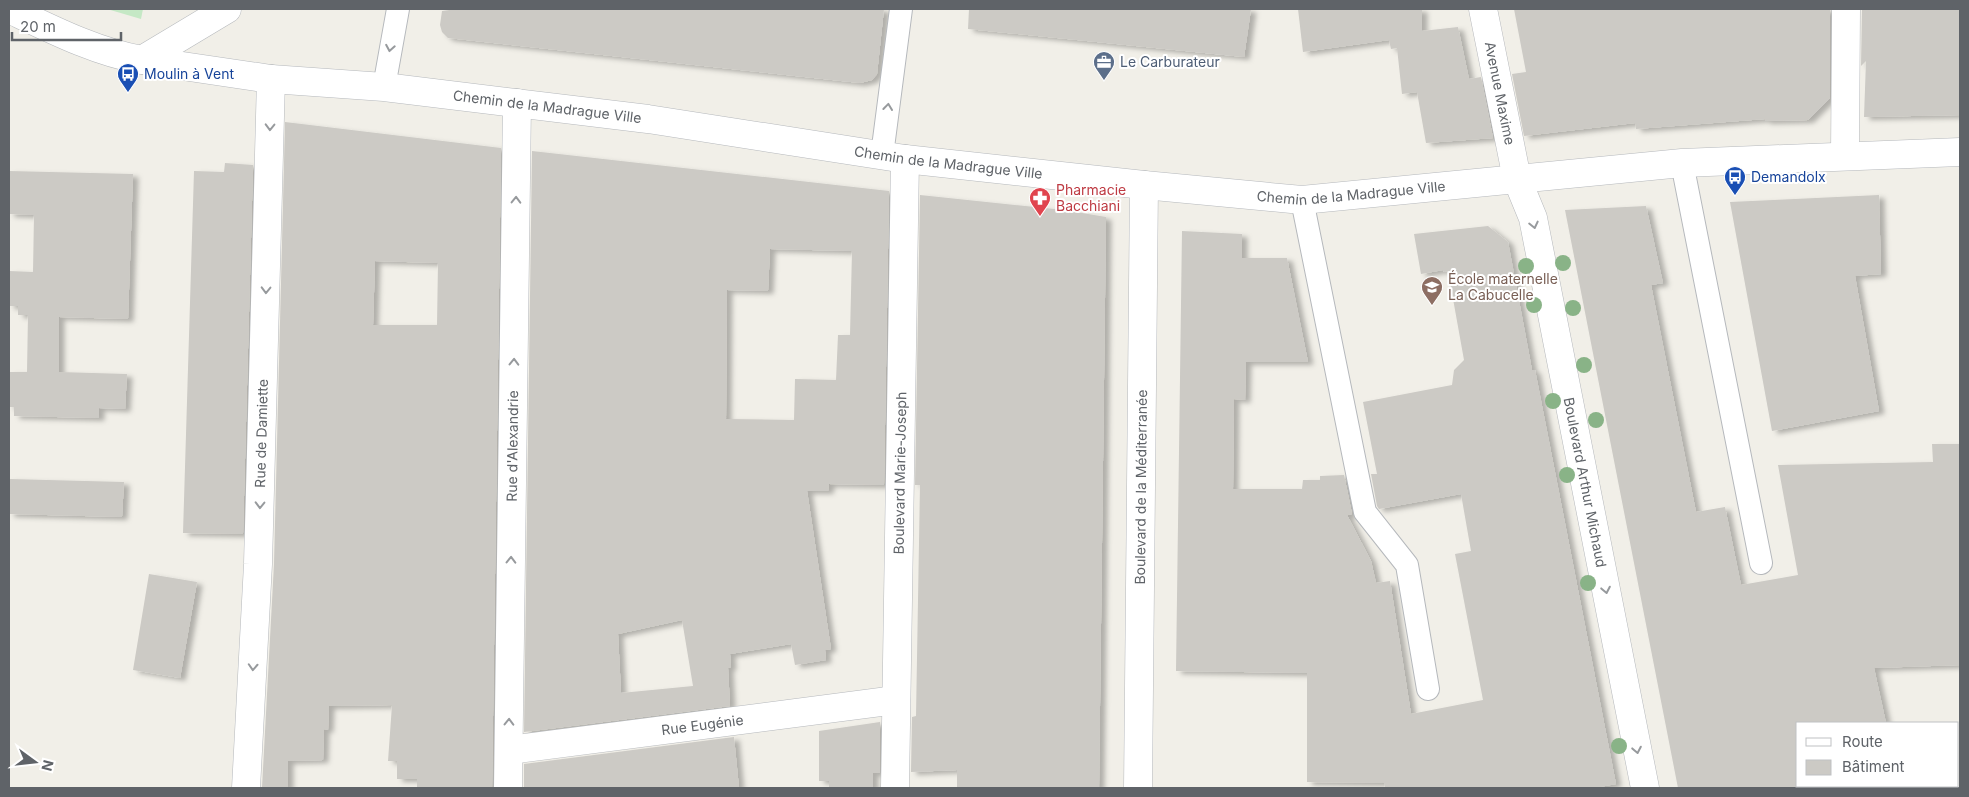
<svg xmlns="http://www.w3.org/2000/svg" width="1969" height="797" font-family="Inter,sans-serif">
  <defs>
    <filter id="shadow"><feDropShadow dx="5.5" dy="3" stdDeviation="2.5" flood-color="#0004"/></filter>
  </defs>
  <rect width="100%" height="100%" fill="#f1efe8"/>
  <path fill="#c5e8c5" d="M107 9H143L141 19Z"/>
  <path fill="#cccac5" fill-rule="evenodd" filter="url(#shadow)" d="M457 9H884L877 74 872 80 860 83 448 38 442 32 440 25 442 11Z
    M969 9H1251L1244 57 968 29Z
    M1298 9H1422V31L1458 27 1469 79 1481 77 1493 138 1426 143 1417 92 1402 94 1397 48 1391 49 1389 40 1303 52Z
    M1514 9H1830V98L1808 120 1765 121V119L1636 129 1635 123 1524 136 1512 74 1526 72Z
    M1862 9H1960V115L1864 117 1866 61 1861 66Z
    M285 122 501 148 492 788H417V779H397V761H388L392 705 329 706 328 730 324 729 323 760 288 761V788H262L274 564ZM375 261 438 263 437 325H373Z
    M532 151 889 191 884 485 829 484 828 491H807L831 649 825 650 826 660 795 665 791 644 730 654 731 667 728 668 730 706 524 732ZM770 249 852 251 850 335H838L836 380 795 379 794 420 726 419 727 290 768 291ZM682 620 693 686 621 693 618 634Z
    M225 163 253 165 243 534 183 533 194 171 224 172Z
    M9 171 133 174 128 319 59 317V372L127 374 125 409 99 408V418L14 416V407H9V372H27L28 315H18V306H9V271L33 272 34 215 9 214Z
    M920 195 1064 210 1106 217 1099 788H957V770L911 772 912 717 916 716 920 485H915Z
    M1879 195 1881 274 1855 276 1879 411 1772 431 1730 202Z
    M1646 206 1663 283 1651 285 1696 512 1725 507 1741 585 1798 575 1778 465 1933 462 1932 444H1960V665L1874 668 1886 723H1798V788H1678L1565 210Z
    M1488 226 1508 242 1532 370H1535L1616 784 1594 788H1385L1384 783 1307 782V673L1176 671 1182 231 1242 234V258H1287L1308 362H1246L1245 400 1234 399 1233 489H1302L1303 480H1320V476L1344 475 1352 514 1347 515 1371 561 1376 583 1390 581 1411 714 1483 700 1455 554 1471 551 1461 494 1379 509 1377 506 1371 474H1377L1363 402 1452 385 1454 370 1464 360 1448 271 1444 272 1443 270 1421 274 1414 234Z
    M9 479 124 482 122 517 9 514Z
    M149 574 197 582 180 678 133 670Z
    M880 722V773H873V788H829V781H819V731Z
    M734 737 739 788H524V764Z"/>
  <g fill="none" stroke-linecap="round" stroke-linejoin="round">
    <g stroke="#b5b8bc" stroke-width="24">
      <path id="service" d="M384 87 398 9
        M882 155 901 9
        M1682 163 1761 563
        M1302 200 1365 512 1407 565 1428 689"/>
    </g>
    <g stroke="#b5b8bc" stroke-width="29">
      <g id="minor">
        <path id="s1" d="M1483 9 1517 179 1533 218 1645 788"/>
        <path d="M142 60 227 9"/>
        <path d="M1845 156 1846 9"/>
        <path id="s2" d="M509 750 896 700"/>
        <path id="s3" d="M246 788 258 564 271 79"/>
        <path id="s4" d="M508 788 517 103"/>
        <path id="s5" d="M895 788 905 159"/>
        <path id="s6" d="M1138 788 1144 185"/>
      </g>
    </g>
    <g stroke="#b5b8bc" stroke-width="29">
      <g id="tertiary">
        <path id="s7" d="M9 9C51 29 96 52 142 60L271 79 384 87 648 119 905 159 1144 185 1302 200 1682 163 1960 152"/>
      </g>
    </g>
    <use href="#service" stroke="#fff" stroke-width="22"/>
    <use href="#minor" stroke="#fff" stroke-width="28"/>
    <use href="#tertiary" stroke="#fff" stroke-width="28"/>
  </g>
  <g fill="#89b387">
    <circle cx="1563" cy="263" r="8"/>
    <circle cx="1526" cy="266" r="8"/>
    <circle cx="1534" cy="305" r="8"/>
    <circle cx="1573" cy="308" r="8"/>
    <circle cx="1584" cy="365" r="8"/>
    <circle cx="1553" cy="401" r="8"/>
    <circle cx="1596" cy="420" r="8"/>
    <circle cx="1567" cy="475" r="8"/>
    <circle cx="1588" cy="583" r="8"/>
    <circle cx="1619" cy="746" r="8"/>
  </g>
  <defs><path id="oneway-chevron" d="M-2-3.5L2.5 0L-2 3.5" fill="none" stroke-width="1.6" stroke-linecap="round" stroke-linejoin="round" transform="scale(1.25)"/></defs>
  <g stroke="#979a9d">
    <use href="#oneway-chevron" transform="translate(390 48) rotate(100)"/>
    <use href="#oneway-chevron" transform="translate(888 107) rotate(-83)"/>
    <use href="#oneway-chevron" transform="translate(270 127) rotate(91)"/>
    <use href="#oneway-chevron" transform="translate(516 200) rotate(-89)"/>
    <use href="#oneway-chevron" transform="translate(1534 225) rotate(77)"/>
    <use href="#oneway-chevron" transform="translate(266 290) rotate(91)"/>
    <use href="#oneway-chevron" transform="translate(514 362) rotate(-89)"/>
    <use href="#oneway-chevron" transform="translate(260 505) rotate(91)"/>
    <use href="#oneway-chevron" transform="translate(511 560) rotate(-89)"/>
    <use href="#oneway-chevron" transform="translate(1606 590) rotate(79)"/>
    <use href="#oneway-chevron" transform="translate(253 667) rotate(93)"/>
    <use href="#oneway-chevron" transform="translate(509 722) rotate(-89)"/>
    <use href="#oneway-chevron" transform="translate(1637 750) rotate(79)"/>
  </g>
  <defs>
    <g id="office-pin" transform="scale(1.125)"><path d="M0 17L-7.5 6A9.5 9.5 0 1 1 7.5 6Z" fill="#5c6f8a" stroke="#fff"/><path d="M-6-3h4V-5.5h4V-3h4V5H-6ZM-1-4.5V-3h2v-1.5ZM-6 0V1H6V0Z" fill="#fff"/></g>
    <g id="bus-pin" transform="scale(1.125)"><path d="M0 17L-7.5 6A9.5 9.5 0 1 1 7.5 6Z" fill="#1a4fb4" stroke="#fff"/><path d="M-5-6H5V4H4V6H2V4H-2V6H-4V4H-5ZM-3.5-4V0h7V-4ZM-3.5 1.2v1.5H-2V1.2ZM2 1.2v1.5H3.5V1.2Z" fill="#fff"/></g>
    <g id="pharmacy-pin" transform="scale(1.125)"><path d="M0 17L-7.5 6A9.5 9.5 0 1 1 7.5 6Z" fill="#e0444e" stroke="#fff"/><path d="M-2-6h4v4h4v4h-4v4h-4v-4h-4v-4h4Z" fill="#fff"/></g>
    <g id="school-pin" transform="scale(1.125)"><path d="M0 17L-7.5 6A9.5 9.5 0 1 1 7.5 6Z" fill="#8d6e63" stroke="#fff"/><path d="M0-5L7-2L0 1L-7-2ZM-4 1L0 2.5L4 1V4Q0 6-4 4Z" fill="#fff"/></g>
  </defs>
  <g fill-rule="evenodd">
    <use href="#office-pin" x="1104" y="62"/>
    <use href="#bus-pin" x="128" y="74"/>
    <use href="#bus-pin" x="1735" y="177"/>
    <use href="#pharmacy-pin" x="1040" y="198"/>
    <use href="#school-pin" x="1432" y="287"/>
  </g>
  <g text-anchor="middle" stroke-width="4" stroke-linejoin="round" paint-order="stroke">
    <g font-size="14" fill="#4e5e75" stroke="#fff" text-anchor="start">
      <text x="1120" y="67">Le Carburateur</text>
    </g>
    <g font-size="14" fill="#164399" stroke="#fff" text-anchor="start">
      <text x="144" y="79">Moulin à Vent</text>
      <text x="1751" y="182">Demandolx</text>
    </g>
    <g font-size="14" fill="#5f6368" stroke="#fff">
      <text dy="5" stroke="none"><textPath href="#s1" startOffset="86">Avenue Maxime</textPath></text>
      <text dy="5" stroke="none"><textPath href="#s7" startOffset="551">Chemin de la Madrague Ville</textPath></text>
      <text dy="5" stroke="none"><textPath href="#s7" startOffset="956">Chemin de la Madrague Ville</textPath></text>
      <text dy="5" stroke="none"><textPath href="#s7" startOffset="1361">Chemin de la Madrague Ville</textPath></text>
      <text dy="5" stroke="none"><textPath href="#s3" startOffset="355">Rue de Damiette</textPath></text>
      <text dy="5" stroke="none"><textPath href="#s4" startOffset="342">Rue d'Alexandrie</textPath></text>
      <text dy="5" stroke="none"><textPath href="#s5" startOffset="315">Boulevard Marie-Joseph</textPath></text>
      <text dy="5" stroke="none"><textPath href="#s1" startOffset="485">Boulevard Arthur Michaud</textPath></text>
      <text dy="5" stroke="none"><textPath href="#s6" startOffset="301">Boulevard de la Méditerranée</textPath></text>
      <text dy="5" stroke="none"><textPath href="#s2" startOffset="195">Rue Eugénie</textPath></text>
    </g>
    <g font-size="14" fill="#be3a42" stroke="#fff" text-anchor="start">
      <text x="1056" y="195">Pharmacie<tspan x="1056" dy="16">Bacchiani</tspan></text>
    </g>
    <g font-size="14" fill="#785e54" stroke="#fff" text-anchor="start">
      <text x="1448" y="284">École maternelle<tspan x="1448" dy="16">La Cabucelle</tspan></text>
    </g>
  </g>
  <rect width="1969" height="797" fill="none" stroke="#5f6368" stroke-width="20"/>
  <rect x="1796" y="722" width="162" height="65" fill="#ffffff" stroke="#bfc1c3"/>
  <rect x="1806" y="738" width="25" height="8" fill="#ffffff" stroke="#bfc1c3"/>
  <text x="1842" y="747" font-size="15" fill="#5f6368">Route</text>
  <rect x="1806" y="760" width="25" height="15" fill="#cccac5" stroke="#bfc1c3"/>
  <text x="1842" y="772" font-size="15" fill="#5f6368">Bâtiment</text>
  <g transform="translate(35 762) rotate(105)" stroke="#ffffff" stroke-width="4" paint-order="stroke">
  <path d="M0-4L9 19L0 12L-9 19Z" fill="#5f6368"/>
  <text y="-8" font-size="14" font-weight="bold" text-anchor="middle" fill="#5f6368">N</text>
  </g>
  <path d="M12 32v8h109v-8" fill="none" stroke="#5f6368" stroke-width="2.5"/>
  <text x="20" y="32" font-size="15" fill="#5f6368" stroke="#ffffff" stroke-width="4" paint-order="stroke">20 m</text>
</svg>
